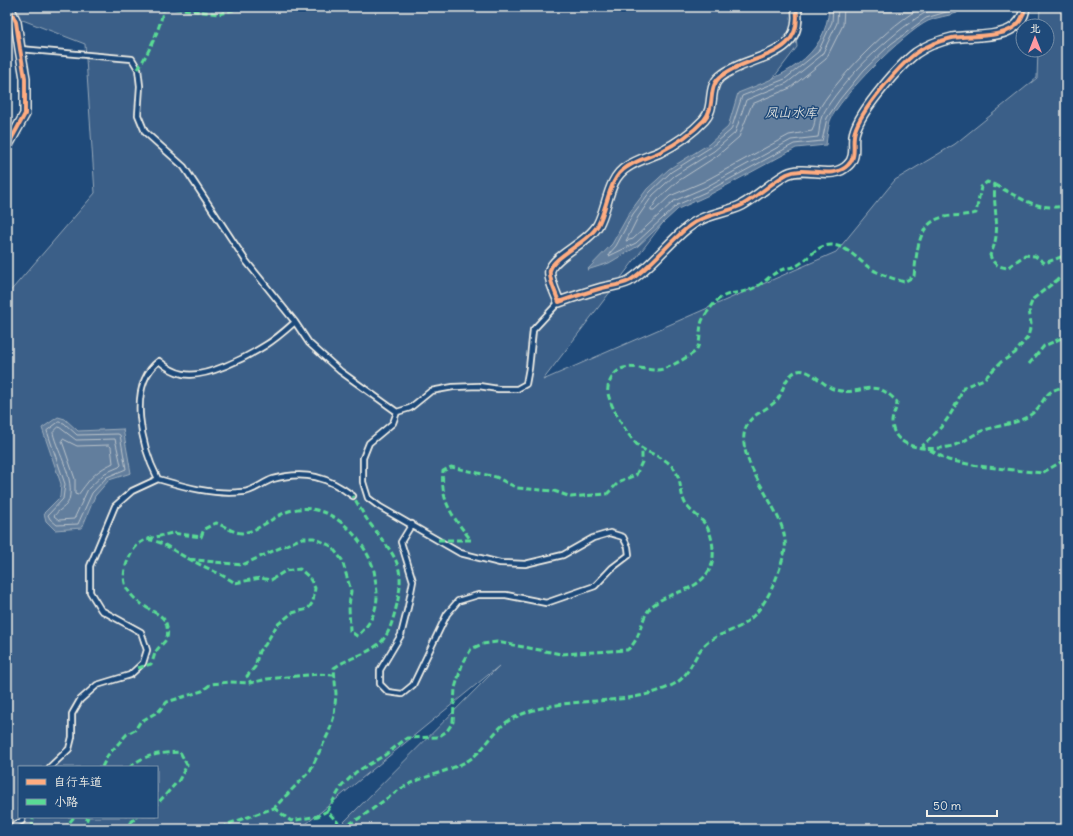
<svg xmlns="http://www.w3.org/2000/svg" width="1073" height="836" font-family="Delius,'LXGW WenKai TC',sans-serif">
  <rect width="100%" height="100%" fill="#1f4a7a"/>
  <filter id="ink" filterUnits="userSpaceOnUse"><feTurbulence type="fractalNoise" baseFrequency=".025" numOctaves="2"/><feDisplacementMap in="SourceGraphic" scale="8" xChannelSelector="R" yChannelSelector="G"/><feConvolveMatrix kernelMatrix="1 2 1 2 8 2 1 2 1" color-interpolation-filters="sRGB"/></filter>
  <g filter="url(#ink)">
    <path fill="#3a5f88" stroke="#97a8b8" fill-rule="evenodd" d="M7 7H793L797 47 543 380 836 252 895 180 955 144 1037 78 1038 50H1047V26H1039L1040 7H1066V829H337L499 666 300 829H7V295L95 193 85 44 7 14ZM19 767H157V817H19Z"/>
    <path fill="#627e9d" stroke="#9cacbb" d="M829 7H959L957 13C948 16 937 17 928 21 904 33 839 97 830 121 828 128 827 137 826 145L796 148 709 195 678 209 638 246 609 263 587 270 612 244 630 212 647 189 669 169 709 144 728 127 738 93C781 76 826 60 829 7Z
      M58 417 65 419 78 431 123 429 131 473 109 480 95 496 82 528 55 530 46 521 44 513 60 497 61 484 42 428Z"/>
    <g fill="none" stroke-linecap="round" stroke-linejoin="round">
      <path stroke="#bac3ca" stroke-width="1" d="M833 7 832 22 818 52 785 79 742 96 731 130 711 147 671 172 650 192 633 214 616 246 609 254V256L636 243 677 205 708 191 794 144 822 141 827 118 840 99 864 70 891 44 926 18 953 10 955 7
        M838 7 837 23 822 55 787 83 746 100 735 133 714 151 674 176 653 195 638 217 626 241 633 239 674 201 706 187 791 140 818 137C820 130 819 122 822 116 839 83 891 33 923 14 929 10 939 9 946 7
        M844 7 843 25 826 59 790 88 752 104 739 137 717 156 678 181 658 199 651 209V211H654L670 196 703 182 789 135 812 131C815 126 814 119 817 113 832 83 892 21 923 7
        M59 422 64 423 77 435 118 434 120 435 126 469 107 477 92 493 78 524 57 525 50 519 48 515 63 499 65 484 47 431Z
        M59 427 76 440 115 439 121 465 119 467 105 473 88 489 74 519 59 520 54 516C58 510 67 507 69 500 75 478 58 454 53 433Z
        M63 439 77 446 109 445 111 447 113 463C93 473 91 478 78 495L75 494V479L62 441Z"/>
      <g stroke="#f4f1e8" stroke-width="8">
        <path id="service" d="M20 49 132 59 138 69 140 86 138 115 145 132 184 167 246 261 295 322C286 330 276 339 266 345 247 357 205 379 183 374 173 372 166 367 159 361 126 386 142 448 158 479L132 491 115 506 90 566V592L101 610 141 632 147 650 143 663 130 675 97 685 80 700 72 714V737L69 749 50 767
          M295 322 309 343 340 371 397 412 393 423 369 443 363 458V482L368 498 380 507 460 553 500 563 525 564 563 555 593 538 610 533 623 537 628 547 629 555 612 568 595 586 546 603 506 595H478L458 601 447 614 413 685 402 694 388 692 380 684V670L401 635 408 607 413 581 401 542 412 524
          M397 412 410 408 431 391 453 387 479 386 498 389H517L526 384 529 368 533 330 559 302
          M158 479C185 487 213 495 242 492 253 492 263 482 273 479 305 470 328 477 353 496
          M7 829 22 821 23 817"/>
      </g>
      <g stroke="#f4f1e8" stroke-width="12">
        <path id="minor" d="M796 7C805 60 749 53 720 77 707 88 716 107 704 120 692 133 676 144 660 152 649 157 637 160 627 167 608 178 608 207 598 225 588 243 555 255 550 270 548 278 556 294 559 302 573 297 588 292 602 288 610 286 621 285 629 281 650 268 667 244 687 228 703 214 724 214 742 205 758 196 771 183 787 174 806 165 833 181 848 165 858 156 851 142 855 131 861 110 899 66 916 53 927 45 939 41 952 38 977 34 1021 42 1025 7
          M7 147 25 114V78L20 49 16 22 9 7"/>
      </g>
      <use href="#service" stroke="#1f4a7a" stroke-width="4.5"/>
      <use href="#minor" stroke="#1f4a7a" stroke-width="9"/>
      <path stroke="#5adb95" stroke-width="3" stroke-dasharray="6 3" stroke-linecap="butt" d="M166 7 219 14 244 7
        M138 69C150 50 160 29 164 7
        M995 185C1021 198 1036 211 1066 206
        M1029 364 1044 346 1066 336
        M920 448C943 428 952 415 964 387L984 379 1001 362 1015 353 1028 337 1031 324 1029 309 1033 299 1066 273
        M930 450 948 460 978 466 1042 473 1061 462 1066 457
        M148 539 172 533 201 537 204 529 216 523C226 526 236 536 247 532 263 528 276 514 293 510 330 501 362 536 373 567 375 573 375 579 376 585 380 605 372 624 357 636L350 631 349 606 351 591 342 560 331 546 314 538H302L242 565 188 559
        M438 540H471C453 517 440 502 443 471L451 467 496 477 517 488 554 491 571 497 607 494 620 481 636 475 642 462V448
        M138 668 151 664C153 661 154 656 155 653 161 642 170 643 167 627 166 617 157 614 149 609 122 593 117 576 134 549 138 544 144 538 151 540 166 543 176 553 189 559 204 567 220 573 235 583L260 578 271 580 285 571 300 569 309 577 315 588 313 602 308 609 292 613 277 625 265 645 259 651 255 667 247 676 251 683
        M102 767 108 755 127 734 135 730 140 722 159 711 167 702 202 691 211 684 229 682 251 683 267 679 318 674 333 675
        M130 767C144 754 162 753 180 752L187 765 179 780 157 804
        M274 808 291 821 318 816 327 811 342 827 341 829
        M327 811 342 786 356 772 385 755 407 738 438 737 447 731 453 722 455 688 462 665 471 649 482 644 497 642 561 654 627 650C642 639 639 620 651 607 670 589 695 595 710 569 716 558 713 534 705 524 700 517 689 511 685 503 679 491 682 477 672 466 662 456 652 455 641 448 630 440 610 407 608 393 607 387 609 382 613 376 625 358 647 374 663 369 672 366 684 359 692 354 703 347 698 332 702 321 704 316 709 310 712 306 725 289 738 296 754 288 763 284 771 274 781 270 786 268 793 268 798 265 810 258 816 245 831 245 849 245 861 265 877 272 885 276 895 279 904 282L914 276C917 253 917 222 944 217 955 215 965 216 976 213L981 187 987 182 995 185C992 209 1003 231 990 255 993 264 997 266 1007 268L1025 255 1035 256 1045 263 1066 255
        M32 829 33 817
        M64 829 74 817
        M83 829 88 817
        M123 829 137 817
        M222 829 228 824 274 808 310 771 329 732 334 716 336 694 334 668C349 657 368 655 382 641 390 632 393 619 396 608 407 565 395 557 371 525 364 516 359 506 353 496
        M342 829V827C365 818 383 799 404 787 425 775 449 772 469 760 485 750 495 728 510 720 562 691 627 711 676 683 692 673 693 654 708 642 717 635 729 632 739 627 765 612 777 580 784 554 795 516 731 464 746 427 751 414 767 410 776 401 783 394 783 382 791 375 806 360 822 387 836 390 862 397 873 375 897 402 897 409 892 416 892 422 893 451 933 451 952 446 963 443 972 435 982 431 998 425 1021 424 1034 412 1047 400 1043 390 1066 387"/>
      <g stroke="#1f4a7a" stroke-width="6">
        <path id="cycleway" d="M796 7C805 60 749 53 720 77 707 88 716 107 704 120 692 133 676 144 660 152 649 157 637 160 627 167 608 178 608 207 598 225 588 243 555 255 550 270 548 278 556 294 559 302 573 297 588 292 602 288 610 286 621 285 629 281 650 268 667 244 687 228 703 214 724 214 742 205 758 196 771 183 787 174 806 165 833 181 848 165 858 156 851 142 855 131 861 110 899 66 916 53 927 45 939 41 952 38 977 34 1021 42 1025 7
          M7 147 25 114V78L20 49 16 22 9 7"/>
      </g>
      <use href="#cycleway" stroke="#ffac80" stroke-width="4"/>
    </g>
  </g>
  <g text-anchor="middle" stroke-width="3" stroke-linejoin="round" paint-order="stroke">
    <g font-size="13" font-style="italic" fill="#dee0dd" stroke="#1f4a7a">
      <text x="791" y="117">凤山水库</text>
    </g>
  </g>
  <rect width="1073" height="836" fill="none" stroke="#1f4a7a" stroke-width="24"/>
  <rect x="12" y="12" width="1049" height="812" fill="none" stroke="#f4f1e8" stroke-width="1.5" filter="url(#ink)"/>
  <rect x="18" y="766" width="140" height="52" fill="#1f4a7a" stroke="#748da6"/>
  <rect x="26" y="779" width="20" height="6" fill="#ffac80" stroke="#748da6"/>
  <text x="54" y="786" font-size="12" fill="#f4f1e8">自行车道</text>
  <rect x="26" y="799" width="20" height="6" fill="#5adb95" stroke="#748da6"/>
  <text x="54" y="806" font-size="12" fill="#f4f1e8">小路</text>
  <g transform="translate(1035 38)"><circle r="19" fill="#1f4a7a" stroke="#748da6"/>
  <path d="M0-3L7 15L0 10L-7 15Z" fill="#ff9aa2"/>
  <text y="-6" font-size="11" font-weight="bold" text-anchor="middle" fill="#f4f1e8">北</text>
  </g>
  <path d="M927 810v6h70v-6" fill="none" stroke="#f4f1e8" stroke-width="2"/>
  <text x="933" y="810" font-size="12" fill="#f4f1e8" stroke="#1f4a7a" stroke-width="3" paint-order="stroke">50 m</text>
</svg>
